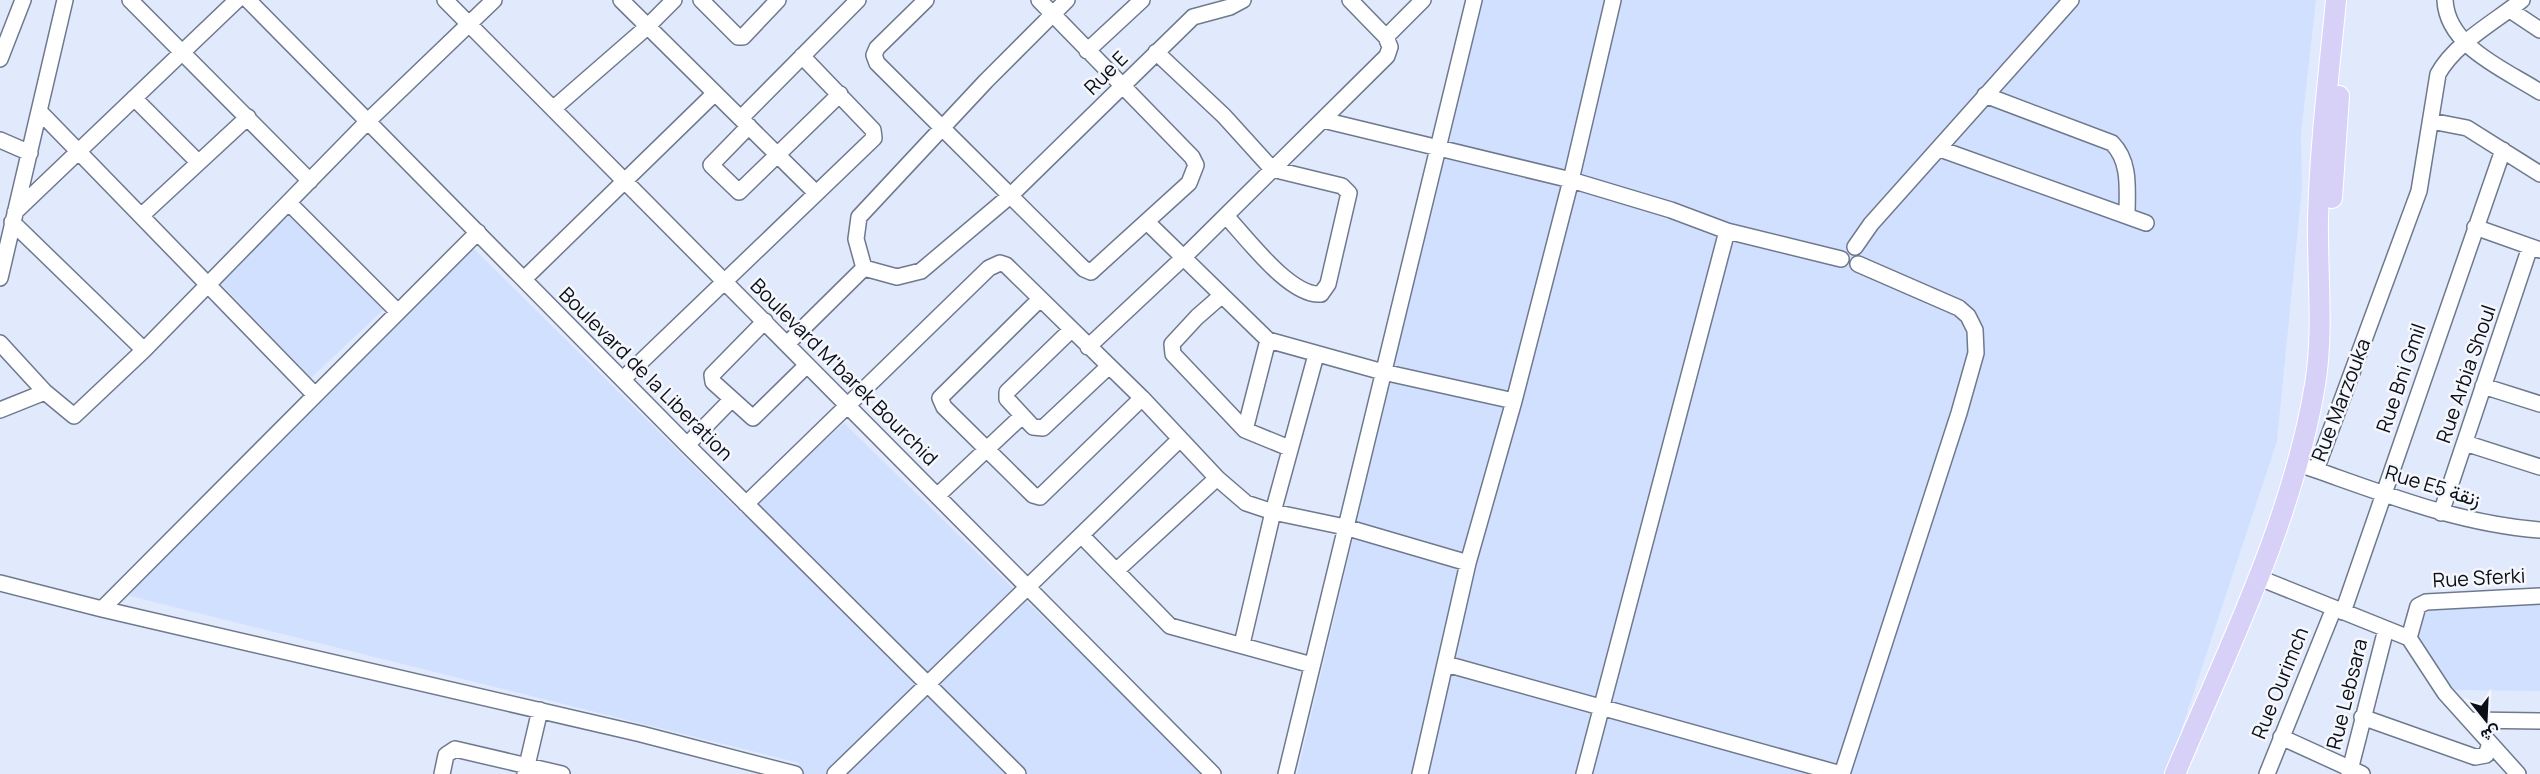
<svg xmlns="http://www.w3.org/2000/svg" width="2540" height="774" font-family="Manrope,Vazirmatn,sans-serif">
  <rect width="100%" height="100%" fill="#e1eafd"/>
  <path fill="#d2e0ff" d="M1481 0H2316L2301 134 2302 188 2277 441 2177 743 2164 774H1297Z
    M292 213 384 309 311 378 219 282Z
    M469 244 743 515 844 423 1204 774H797L799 763 114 592Z
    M2540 603V691L2444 690 2414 636 2422 608Z"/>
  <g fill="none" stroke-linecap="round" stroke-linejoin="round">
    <g stroke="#6f798e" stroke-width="18">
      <path id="minor" d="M130 0 310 181
        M248 0 687 445 1018 774
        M445 0 1213 774
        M621 0 816 193
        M701 0 738 37H743L778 0
        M926 0 877 48 874 55 877 63 1084 269 1091 272 1189 183 1196 165 1192 157 1039 0
        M2445 0C2447 47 2506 70 2540 92
        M2510 10 2540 30
        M1386 37 1423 0
        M1087 51 1142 0
        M1156 52 1224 116 1272 169 1342 186 1349 193 1328 284 1321 294C1290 297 1246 237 1226 216
        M0 59 23 0
        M1985 95 2112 143C2131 162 2127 190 2127 216
        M134 98 198 162
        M554 108 647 27 674 0
        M40 112 315 395
        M741 118 858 0
        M1323 120 1571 180 1671 210 1727 231 1841 259
        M2431 121 2467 128 2540 174
        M749 126 711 165 739 192 840 94
        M0 140 30 153
        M1940 149 2146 223
        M289 203 398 312
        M15 212 237 0
        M141 216 248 117
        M12 222 144 350
        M1147 222 1268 340 1383 372 1514 401
        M2475 227 2540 250
        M1855 247 1871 224 2071 0
        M864 268 897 277 921 271 1011 195 1193 17 1230 7 1243 0
        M0 278 65 0
        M524 279 715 93
        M1221 296 1197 317 1172 344 1173 354 1245 430 1289 448
        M1040 299 940 398 944 407 1033 495 1040 497 1142 398
        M765 321 712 375 713 382 753 418 807 365
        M1071 330 1007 392V399L1033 427 1043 428 1108 367
        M0 343 45 392 74 416 144 350 369 120 494 0
        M787 344 864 268 856 239 859 217 986 81 1067 0
        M1088 347 1183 258 1387 56 1390 47 1386 37 1350 0
        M623 379 874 138 873 130 802 56
        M2483 386 2540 404
        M0 410 45 392
        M1245 430 1268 340
        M2465 443 2540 467
        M687 445 731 400
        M2298 464 2316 470 2419 191 2438 74C2455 43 2495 22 2522 0
        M2316 470C2390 496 2461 524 2540 530
        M937 496 1022 416
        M746 504 989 268 1000 263 1006 265 1142 398 1217 478 1246 503 1273 512 1345 527 1468 563
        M2441 513 2530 247
        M1081 535 1170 626 1312 665
        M1116 571 1217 478
        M2257 577 2409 638 2445 693 2518 774
        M0 583 102 609 641 734 795 774
        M102 609 478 232
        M2343 612 2503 150
        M2409 638 2418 606 2426 602 2540 596
        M1242 644 1273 512 1316 355
        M1446 664 1841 774
        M2362 717 2475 757 2486 755 2490 743
        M2470 720 2540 721
        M2281 737 2362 774
        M442 774 446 755 455 749 562 774
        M525 774 540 710
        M835 774 1180 439
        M1286 774 1474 0
        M1420 774 1468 563 1514 401 1571 180 1613 0
        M1584 774 1727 231
        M1842 774 1959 413 1976 353 1975 330 1968 316 1959 308 1858 264
        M2267 774 2334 608
        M2349 774 2386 629"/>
    </g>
    <g stroke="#fff" stroke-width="22">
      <path id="major" d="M2332 198 2339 96
        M2175 774C2228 648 2292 522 2315 385 2324 330 2317 274 2318 218 2320 145 2329 73 2336 0"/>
    </g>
    <use href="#minor" stroke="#fff" stroke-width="15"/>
    <use href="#major" stroke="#d7d1f8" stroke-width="20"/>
  </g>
  <g text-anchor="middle" stroke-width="5" stroke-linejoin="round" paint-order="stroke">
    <g font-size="20" fill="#0a0e16" stroke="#f5f7fc">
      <text transform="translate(1106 73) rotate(-45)" y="7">Rue E</text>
      <text transform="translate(844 372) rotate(45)" y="7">Boulevard M'barek Bourchid</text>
      <text transform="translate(646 374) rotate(45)" y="7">Boulevard de la Liberation</text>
      <text transform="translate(2466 374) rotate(-71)" y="7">Rue Arbia Shoul</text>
      <text transform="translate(2401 378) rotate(-71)" y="7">Rue Bni Gmil</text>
      <text transform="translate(2341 400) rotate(-69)" y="7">Rue Marzouka</text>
      <text transform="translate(2433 486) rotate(17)" y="7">Rue E5 زنقة</text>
      <text transform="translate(2479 578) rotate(-3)" y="7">Rue Sferki</text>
      <text transform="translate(2280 683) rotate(-68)" y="7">Rue Ourimch</text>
      <text transform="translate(2347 694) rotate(-76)" y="7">Rue Lebsara</text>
    </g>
  </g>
  <g transform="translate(2486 720) rotate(162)" stroke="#f5f7fc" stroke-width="4.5" paint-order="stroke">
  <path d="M0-4.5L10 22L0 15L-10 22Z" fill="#0a0e16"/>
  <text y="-9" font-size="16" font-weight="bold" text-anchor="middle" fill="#0a0e16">ش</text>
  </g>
</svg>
